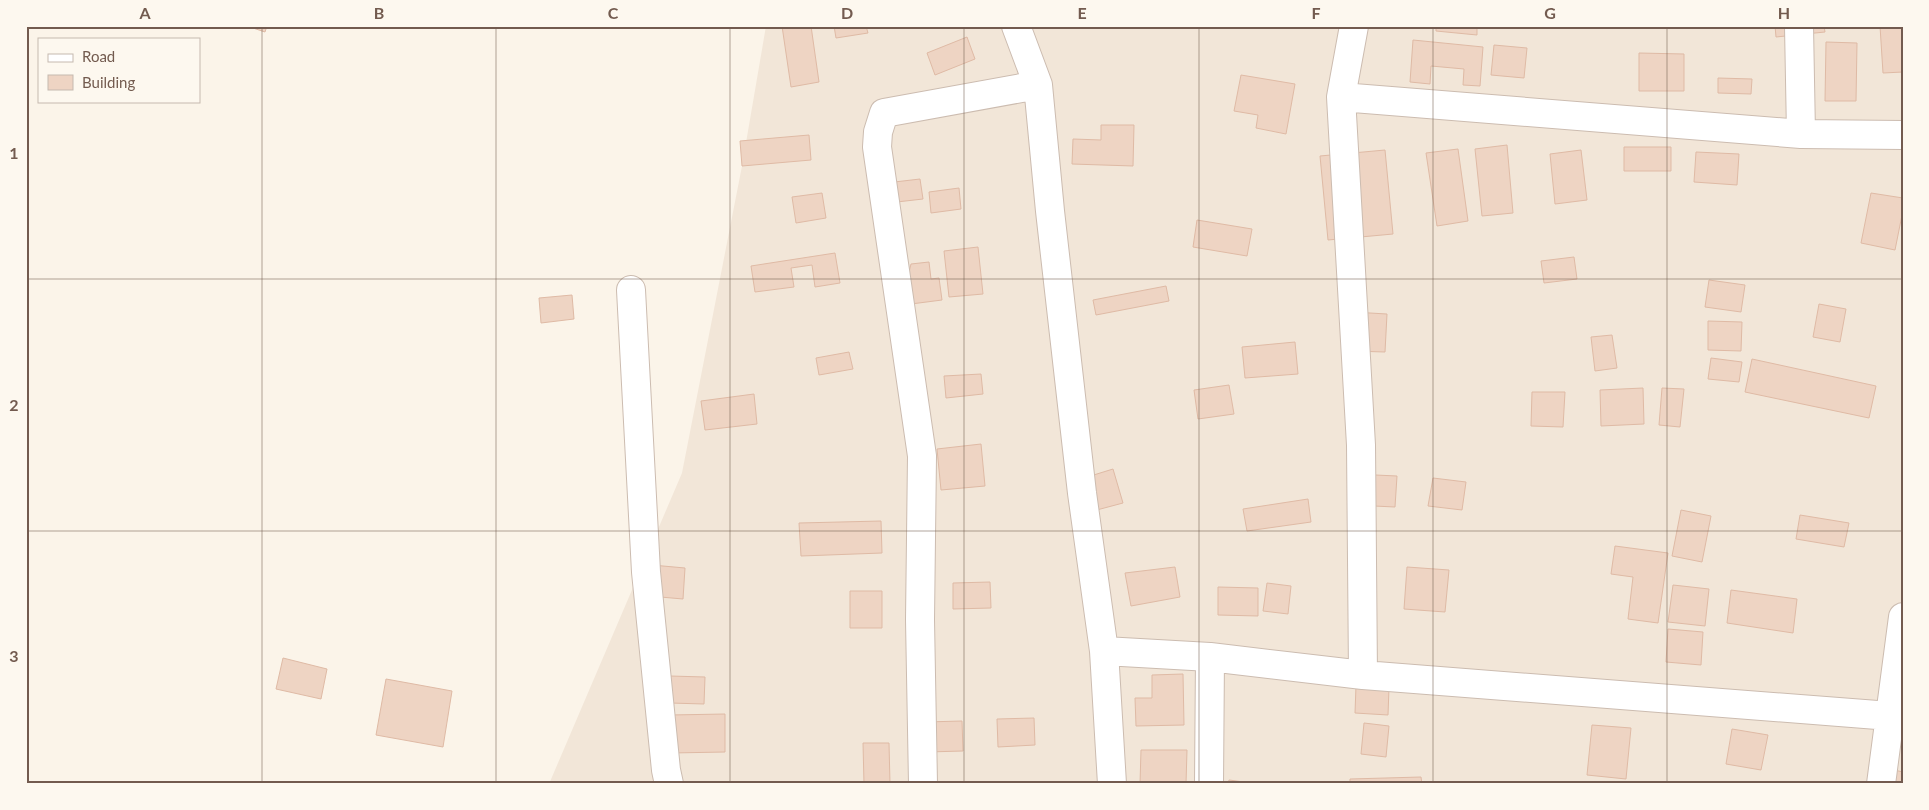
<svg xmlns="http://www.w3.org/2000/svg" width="1929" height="810" font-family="Lato,sans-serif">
  <rect width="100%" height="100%" fill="#fbf4e9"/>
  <path fill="#f2e6d8" d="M766 26H1903V784H549L682 473 742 166Z"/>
  <path fill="#eed4c3" stroke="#dfbaa5" d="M247 26H267L265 32Z
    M782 26H811L819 82 791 87Z
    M834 26H866L868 33 836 38Z
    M1436 26H1477V35L1436 31Z
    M1775 26H1824L1825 32 1776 37Z
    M1880 26H1903V72L1883 73Z
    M967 37 975 59 935 75 927 53Z
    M1413 40 1483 47 1480 86 1463 85 1464 69 1431 66 1430 84 1410 82Z
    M1826 42 1857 43 1856 101H1825Z
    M1494 45 1527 48 1524 78 1491 75Z
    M1639 53 1684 54V91H1639Z
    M1241 75 1295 84 1286 134 1256 128 1258 115 1234 111Z
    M1718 78 1752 79 1751 94 1718 93Z
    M1101 125H1134L1133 166 1072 164 1073 139 1101 140Z
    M809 135 811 160 742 166 740 141Z
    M1507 145 1513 213 1482 216 1475 149Z
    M1624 147H1671V171H1624Z
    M1458 149 1468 221 1437 226 1426 153Z
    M1385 150 1393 234 1328 240 1320 156Z
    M1581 150 1587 200 1555 204 1550 154Z
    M1696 152 1739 154 1737 185 1694 182Z
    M920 179 923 199 888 203 886 183Z
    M959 188 961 209 931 213 929 192Z
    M822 193 826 218 796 223 792 197Z
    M1871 193 1903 198V210L1895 250 1861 243Z
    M1197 220 1252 229 1247 256 1193 247Z
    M978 247 983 294 949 297 944 251Z
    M835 253 840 283 815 287 812 265 791 268 794 287 755 292 751 266Z
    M1574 257 1577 279 1544 283 1541 261Z
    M929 262 931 279 939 278 942 300 911 304 908 276 911 264Z
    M1709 280 1745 285 1741 312 1705 307Z
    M1166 286 1169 301 1096 315 1093 300Z
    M572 295 574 319 541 323 539 298Z
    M1819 304 1846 309 1840 342 1813 337Z
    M1353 312 1387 314 1385 352 1352 351Z
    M1708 321 1742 322 1741 351 1708 350Z
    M1612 335 1617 368 1595 371 1591 337Z
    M1295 342 1298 374 1245 378 1242 347Z
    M849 352 853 369 819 375 816 358Z
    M1711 358 1742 362 1739 382 1708 379Z
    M1752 359 1876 386 1869 418 1745 392Z
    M981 374 983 394 946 398 944 376Z
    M1229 385 1234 414 1198 419 1194 390Z
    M1643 388 1644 424 1601 426 1600 390Z
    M1662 388 1684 389 1680 427 1659 425Z
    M1532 392H1565L1563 427 1531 426Z
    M754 394 757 424 705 430 701 401Z
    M981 444 985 486 941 490 937 449Z
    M1113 469 1123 503 1093 511 1084 478Z
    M1354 474 1397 476 1395 507 1353 505Z
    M1433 478 1466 482 1462 510 1428 506Z
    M1308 499 1311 522 1247 531 1243 509Z
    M1681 510 1711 516 1702 562 1672 556Z
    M1800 515 1849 523 1844 547 1796 539Z
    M881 521 882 553 801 556 799 523Z
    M1615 546 1668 553 1658 623 1628 619 1633 577 1611 574Z
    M652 565 685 568 683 599 649 596Z
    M1175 567 1180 597 1131 606 1125 573Z
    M1407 567 1449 570 1445 612 1404 609Z
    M990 582 991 608 953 609V583Z
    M1267 583 1291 586 1288 614 1263 611Z
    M1673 585 1709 589 1705 626 1668 622Z
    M1218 587 1258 588V616L1218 615Z
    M1731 590 1797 599 1793 633 1727 623Z
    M850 591H882V628H850Z
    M1668 629 1703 632 1701 665 1666 662Z
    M283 658 327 669 321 699 276 689Z
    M1183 674 1184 725 1136 726 1135 698H1152V675Z
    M670 676 705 677 704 704 670 703Z
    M386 679 452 691 443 747 376 735Z
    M1356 686 1389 688 1388 715 1355 713Z
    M725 714V752L671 753 670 715Z
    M1034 718 1035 745 998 747 997 719Z
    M962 721 963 751 927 752 925 722Z
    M1364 723 1389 726 1386 757 1361 754Z
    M1592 725 1631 728 1626 779 1587 775Z
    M1732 729 1768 735 1761 770 1726 764Z
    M863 743H889L890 784H864Z
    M1141 750H1187L1186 784H1140Z
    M1876 766 1903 772 1901 784H1872Z
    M1421 777 1422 784H1350V779Z
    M1229 780 1259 784H1228Z"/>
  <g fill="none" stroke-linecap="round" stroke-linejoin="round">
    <g stroke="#ccbcb0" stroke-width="30">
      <path id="street" d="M1016 26 1038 85 1050 211 1082 493 1104 651 1112 784
        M1354 26 1341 97 1361 445 1363 675
        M1799 26 1801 134
        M1341 97 1801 134 1903 135
        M631 290 646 572 666 770 669 784
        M1104 651 1210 657 1363 675 1903 717
        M923 784 920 620 922 456 877 147 878 132 884 113 1038 85
        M1209 784 1210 657
        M1881 784 1903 617"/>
    </g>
    <use href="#street" stroke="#fff" stroke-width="28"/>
  </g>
  <path fill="none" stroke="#735b4f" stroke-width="1" stroke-opacity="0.55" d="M262 26V784M496 26V784M730 26V784M964 26V784M1199 26V784M1433 26V784M1667 26V784M26 279H1903M26 531H1903"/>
  <rect width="1929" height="810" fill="none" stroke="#fdf8ef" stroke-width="55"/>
  <rect x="38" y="38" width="162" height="65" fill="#fdf8ef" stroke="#c6b9af"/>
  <rect x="48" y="54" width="25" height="8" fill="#ffffff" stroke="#c6b9af"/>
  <text x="82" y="62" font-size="15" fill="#735b4f">Road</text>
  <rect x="48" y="75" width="25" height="15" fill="#eed4c3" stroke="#c6b9af"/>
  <text x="82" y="88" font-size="15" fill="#735b4f">Building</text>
  <rect x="28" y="28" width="1874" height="754" fill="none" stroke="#735b4f" stroke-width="2"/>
  <g font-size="16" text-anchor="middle" font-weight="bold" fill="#735b4f">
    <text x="145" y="19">A</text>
    <text x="379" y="19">B</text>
    <text x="613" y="19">C</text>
    <text x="847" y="19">D</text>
    <text x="1082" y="19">E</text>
    <text x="1316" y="19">F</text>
    <text x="1550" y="19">G</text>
    <text x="1784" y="19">H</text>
    <text x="14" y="159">1</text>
    <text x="14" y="411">2</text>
    <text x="14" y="662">3</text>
  </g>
</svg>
